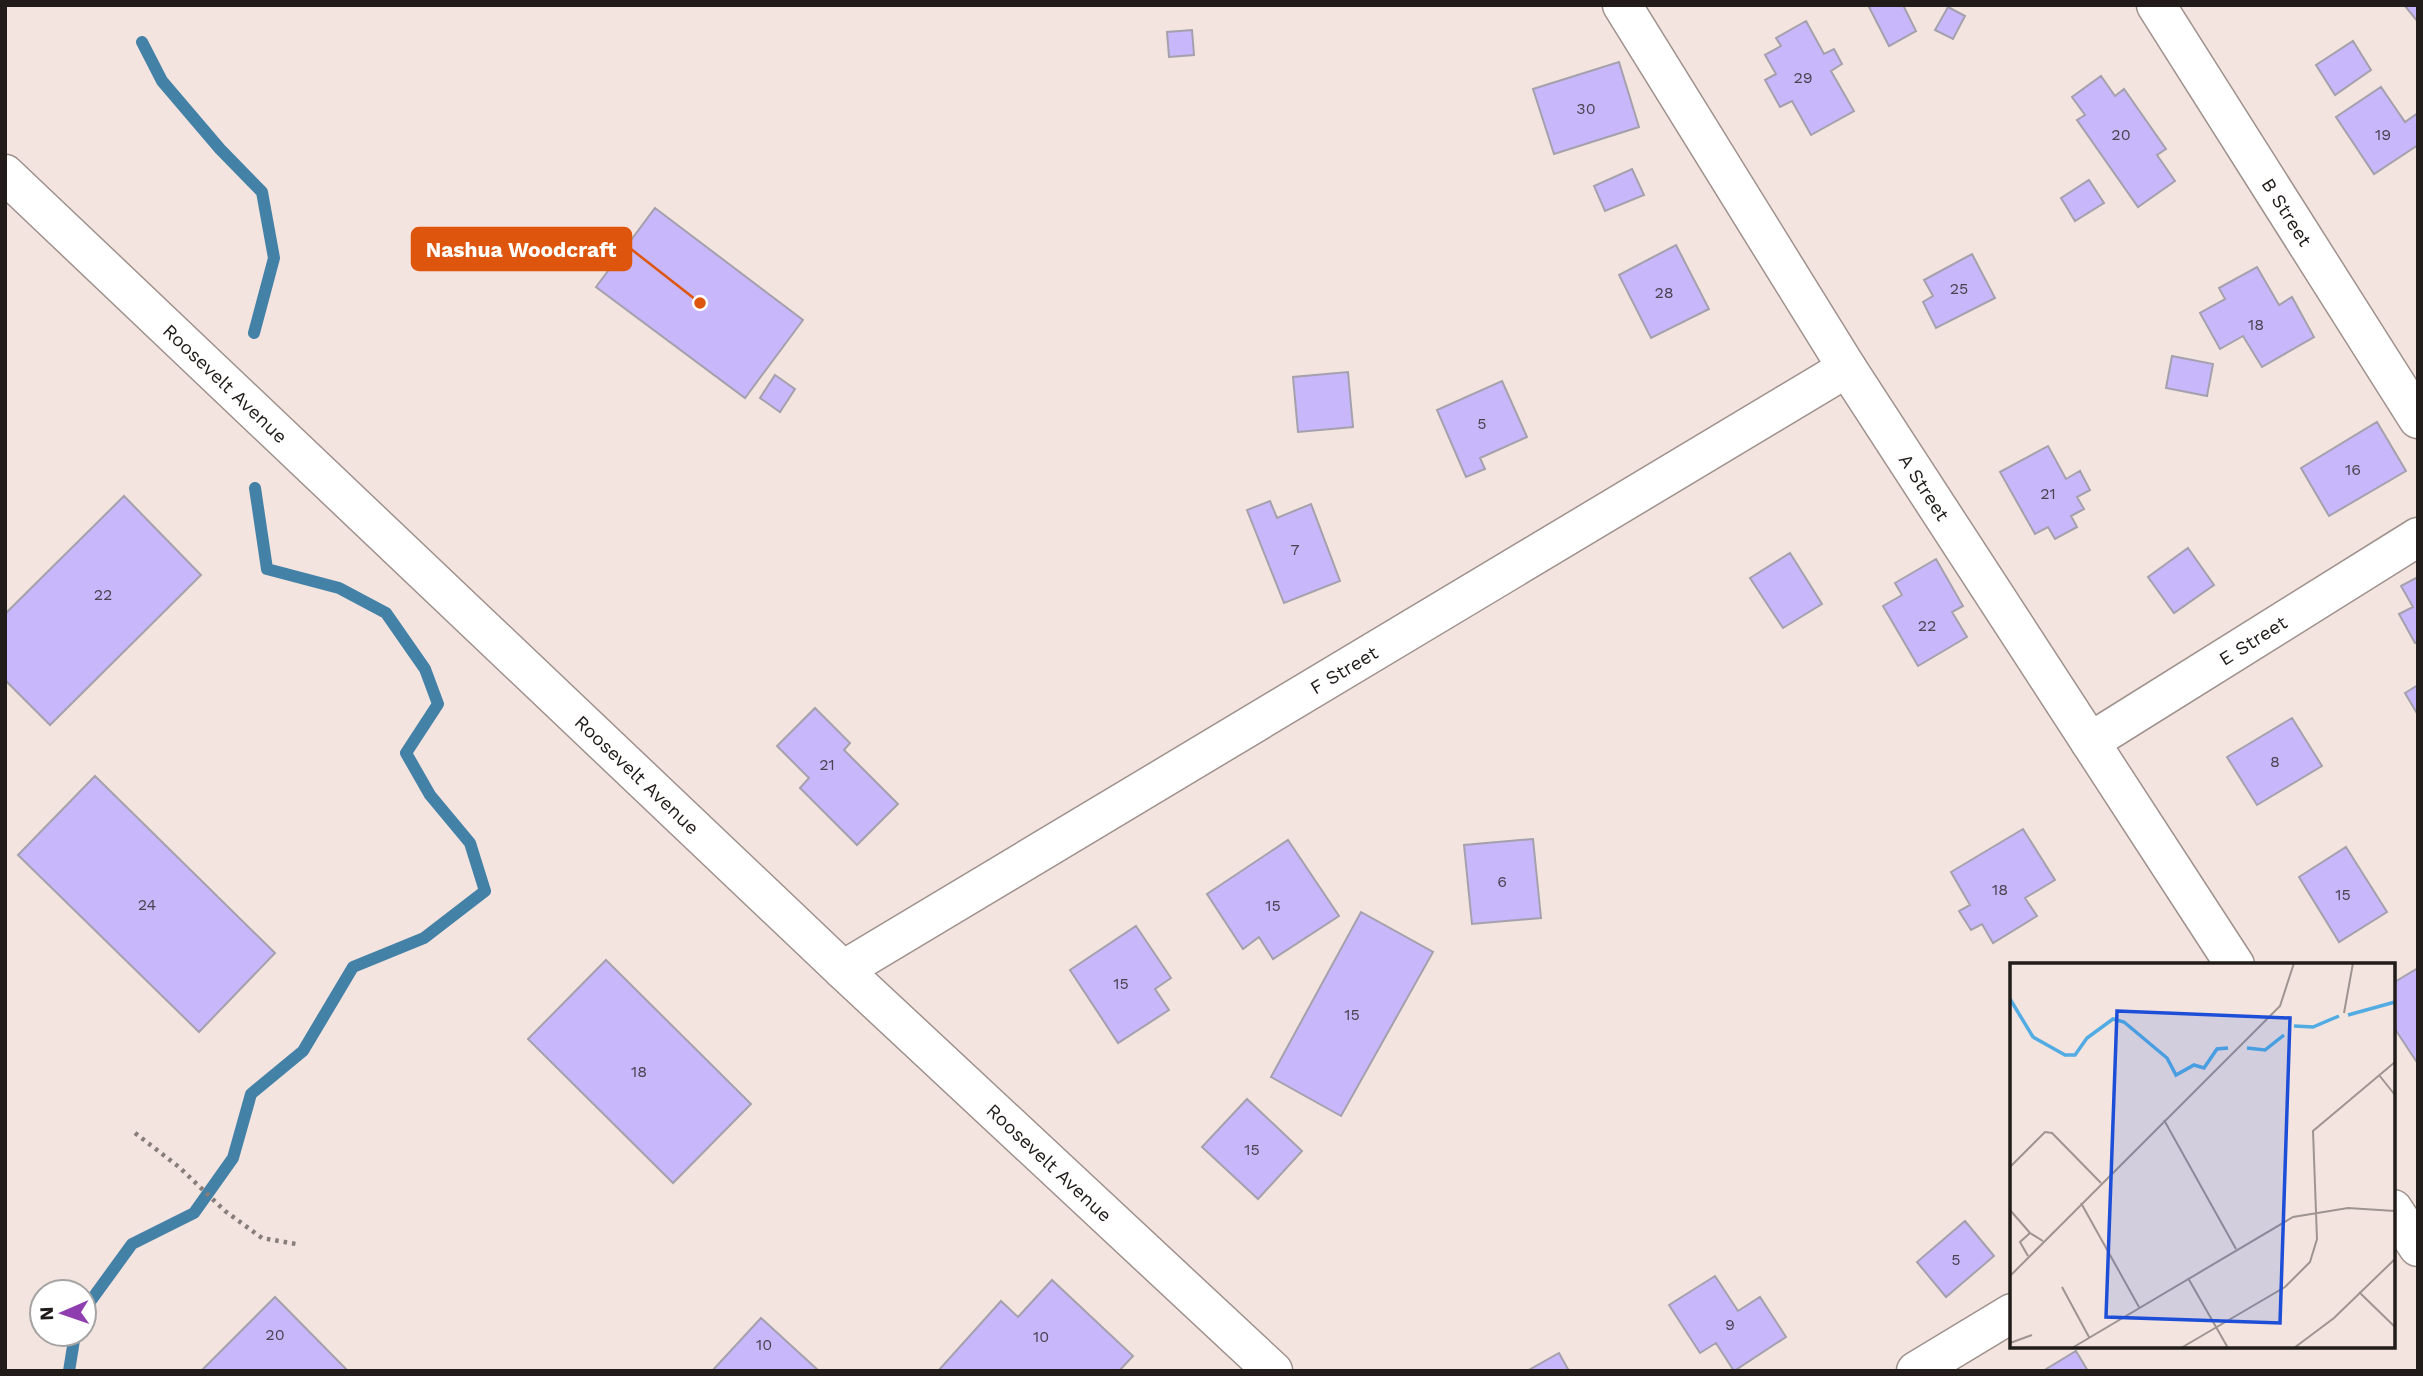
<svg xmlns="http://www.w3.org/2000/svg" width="2423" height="1376" font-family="'Work Sans',sans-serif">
  <rect width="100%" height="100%" fill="#f3e4df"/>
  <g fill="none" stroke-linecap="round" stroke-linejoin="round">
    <path stroke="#4381a7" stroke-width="12" d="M142 42 162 81 220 149 262 192 274 258 254 333
      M84 1310 132 1244 194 1213 233 1158 251 1094 303 1051 353 967 424 938 485 891 470 843 430 795 406 753 438 704 425 669 386 613 339 588 267 569 255 488
      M69 1371 75 1334"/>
  </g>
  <path fill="#c8b7fa" stroke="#a4a1ad" stroke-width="2" d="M1868 5H1903L1916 31 1889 46Z
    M2418 5V22L2405 6Z
    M1948 7 1965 16 1953 39 1935 30Z
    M1806 21 1824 54 1834 49 1842 64 1831 71 1854 111 1811 135 1792 101 1780 107 1765 80 1776 74 1765 55 1781 46 1776 38Z
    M1192 30 1194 55 1169 57 1167 32Z
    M2353 41 2371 70 2335 95 2316 65Z
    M1619 62 1639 127 1554 154 1533 89Z
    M2101 76 2115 96 2124 89 2166 149 2157 155 2175 181 2138 207 2077 120 2085 115 2072 97Z
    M2381 87 2405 122 2418 113V145L2374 174 2336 117Z
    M1632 169 1644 195 1605 211 1594 186Z
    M2089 180 2104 203 2075 221 2061 198Z
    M655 208 803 320 745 398 596 287Z
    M1676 245 1709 309 1651 338 1619 275Z
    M1972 254 1995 298 1936 328 1923 302 1933 296 1924 280Z
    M2257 267 2279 305 2292 297 2314 337 2262 367 2243 336 2220 349 2200 313 2225 299 2219 288Z
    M2172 356 2213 364 2207 396 2166 388Z
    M1348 372 1353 427 1298 432 1293 377Z
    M775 375 795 389 780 412 760 398Z
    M1502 381 1527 437 1480 458 1485 469 1466 477 1437 410Z
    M2377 422 2406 471 2329 516 2301 468Z
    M2048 446 2066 479 2080 471 2090 490 2077 497 2084 509 2071 516 2077 527 2055 539 2048 527 2035 534 2000 472Z
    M124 496 201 575 50 725 5 680V614Z
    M1270 501 1277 518 1311 504 1340 581 1284 603 1247 510Z
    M2188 548 2214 585 2174 613 2148 577Z
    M1790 553 1822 604 1783 628 1750 578Z
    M1936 559 1963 606 1952 612 1967 637 1918 666 1883 606 1902 595 1895 583Z
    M2418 577V642L2415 643 2399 614 2413 607 2401 586Z
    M2418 685V715L2405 693Z
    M815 708 850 743 844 750 898 804 857 845 800 788 809 778 777 746Z
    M2292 718 2322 766 2257 805 2227 757Z
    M95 776 275 953 199 1032 18 855Z
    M2023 829 2055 880 2025 898 2037 916 1993 943 1982 924 1971 930 1959 911 1970 905 1951 872Z
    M1533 839 1541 918 1472 924 1464 845Z
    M1288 840 1339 916 1273 959 1259 937 1243 949 1207 894Z
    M2346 847 2387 912 2339 942 2299 877Z
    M1361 912 1433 952 1341 1116 1271 1077Z
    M1136 926 1171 978 1155 989 1169 1010 1118 1043 1070 970Z
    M606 960 751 1104 673 1183 528 1039Z
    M2418 968V1064L2393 1026V983Z
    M1247 1099 1302 1151 1258 1199 1202 1147Z
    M1965 1221 1994 1256 1946 1297 1917 1262Z
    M1715 1276 1738 1311 1760 1297 1786 1337 1734 1371 1716 1343 1700 1353 1669 1305Z
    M1052 1280 1133 1356 1119 1371H938L1001 1301 1018 1317Z
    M275 1297 348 1371H201Z
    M761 1318 819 1371H712Z
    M2076 1351 2088 1371H2043Z
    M1559 1353 1569 1371H1527Z"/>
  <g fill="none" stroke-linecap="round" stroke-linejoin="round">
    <g stroke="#9f918d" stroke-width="41">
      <g id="minor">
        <path id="s1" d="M1622 5 1847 368 2235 965"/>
        <path id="s2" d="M2156 5 2418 419"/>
        <path id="s3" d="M5 174 843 970 1273 1371"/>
        <path id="s4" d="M2090 742 2418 537"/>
        <path id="s5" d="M843 970 1847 368"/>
        <path d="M2393 1209 2418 1247"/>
        <path d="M1916 1371 2012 1313"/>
      </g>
    </g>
    <path stroke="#877d7a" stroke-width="4.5" stroke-dasharray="3.5 5" stroke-linecap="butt" d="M135 1133 179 1167 225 1211 262 1238 296 1244"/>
    <use href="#minor" stroke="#fff" stroke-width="38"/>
  </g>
  <g text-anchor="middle" stroke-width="5" stroke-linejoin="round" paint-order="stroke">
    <g font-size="16" fill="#4b4352">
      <text x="1803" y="83">29</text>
      <text x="1586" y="114">30</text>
      <text x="2121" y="140">20</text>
      <text x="2383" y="140">19</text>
      <text x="1959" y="294">25</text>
      <text x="1664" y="298">28</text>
      <text x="2256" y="330">18</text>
      <text x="1482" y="429">5</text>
      <text x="2353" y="475">16</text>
      <text x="2048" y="499">21</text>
      <text x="1295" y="555">7</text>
      <text x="103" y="600">22</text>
      <text x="1927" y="631">22</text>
      <text x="2275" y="767">8</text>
      <text x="827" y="770">21</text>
      <text x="1502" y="887">6</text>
      <text x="2000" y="895">18</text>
      <text x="2343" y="900">15</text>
      <text x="147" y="910">24</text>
      <text x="1273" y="911">15</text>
      <text x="1121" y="989">15</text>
      <text x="1352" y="1020">15</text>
      <text x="639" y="1077">18</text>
      <text x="1252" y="1155">15</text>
      <text x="1956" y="1265">5</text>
      <text x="1730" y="1330">9</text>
      <text x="275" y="1340">20</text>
      <text x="1041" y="1342">10</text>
      <text x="764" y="1350">10</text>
    </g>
    <g font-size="19" fill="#211c1a" stroke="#fff">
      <text dy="7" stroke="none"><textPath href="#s2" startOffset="245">B Street</textPath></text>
      <text dy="7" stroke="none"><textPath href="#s3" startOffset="304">Roosevelt Avenue</textPath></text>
      <text dy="7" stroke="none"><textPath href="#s1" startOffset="569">A Street</textPath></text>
      <text dy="7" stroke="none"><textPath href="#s4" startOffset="192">E Street</textPath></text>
      <text dy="7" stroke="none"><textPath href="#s5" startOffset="584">F Street</textPath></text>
      <text dy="7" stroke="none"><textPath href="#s3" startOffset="872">Roosevelt Avenue</textPath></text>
      <text dy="7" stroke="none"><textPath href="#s3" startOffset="1438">Roosevelt Avenue</textPath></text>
    </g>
  </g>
  <g transform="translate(2010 963)">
    <rect width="385" height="385" fill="#f3e4df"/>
    <path fill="none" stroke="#52ace3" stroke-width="3.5" d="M0 36 23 74 55 92H65L77 75 103 56 114 59 157 95 166 112 184 102 194 105 207 86 218 85M338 52 385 39M284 63 303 64 329 53M237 85 255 87 274 72"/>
    <path fill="none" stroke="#9f9490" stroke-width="2" d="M334 50 343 0M369 112 385 132M154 157 226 286M0 204 35 169 42 170 91 220M71 240 129 344M0 247 20 270M18 293 10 279 20 270 33 278M0 313 270 43 284 0M178 315 218 385M52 324 79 374M349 329 385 364M0 380 22 372M62 385 283 254 338 245 385 248M171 385 275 324 300 299 307 276 303 168 385 99M284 385 324 355 385 296"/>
    <path fill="#1d4ed8" fill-opacity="0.15" stroke="#1d4ed8" stroke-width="3.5" d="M107 48 280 55 270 360 96 354Z"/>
    <rect width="385" height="385" fill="none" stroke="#211c1a" stroke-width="3.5"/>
  </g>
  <path fill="none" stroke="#de560d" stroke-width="2.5" d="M700 303L631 249"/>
  <circle fill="#de560d" stroke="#fff" stroke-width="2.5" cx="700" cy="303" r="7"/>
  <rect fill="#de560d" stroke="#de560d" stroke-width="2.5" x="412" y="228" width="219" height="42" rx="7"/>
  <g font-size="21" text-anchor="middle" font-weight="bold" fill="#fff">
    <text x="521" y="257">Nashua Woodcraft</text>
  </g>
  <rect width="2423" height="1376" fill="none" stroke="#211c1a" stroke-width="14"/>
  <g transform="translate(63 1313) rotate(268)"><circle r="33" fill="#ffffff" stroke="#a6a4a3" stroke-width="2"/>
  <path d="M0-5L12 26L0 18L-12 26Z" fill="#8e3eae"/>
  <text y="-10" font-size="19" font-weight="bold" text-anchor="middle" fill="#211c1a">N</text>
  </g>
</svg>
